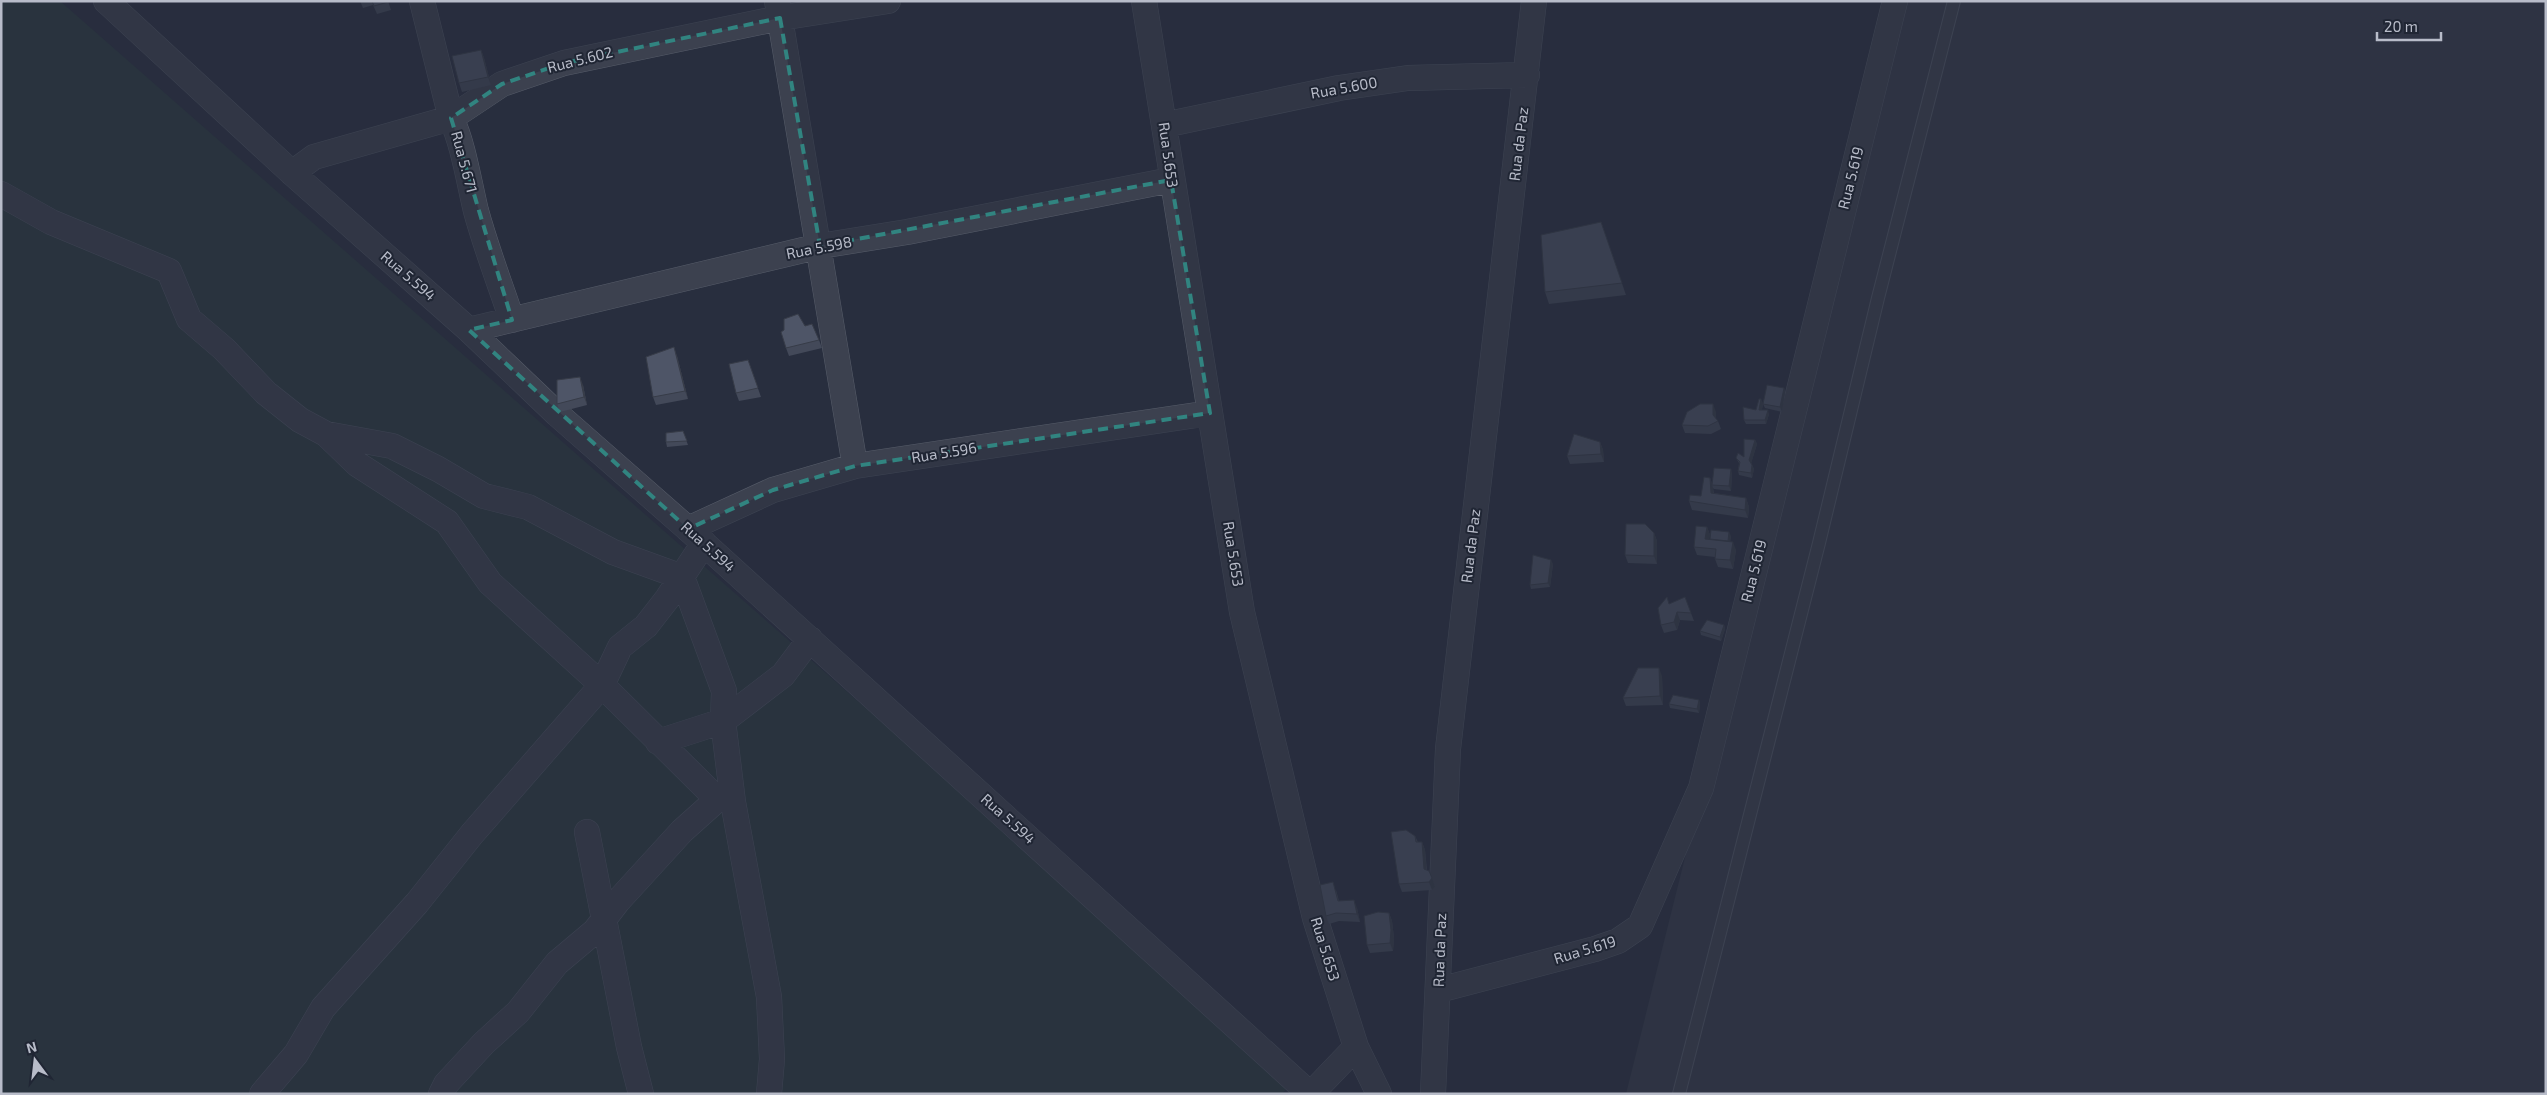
<svg xmlns="http://www.w3.org/2000/svg" width="2547" height="1095" font-family="'Exo 2',sans-serif">
  <rect width="100%" height="100%" fill="#282e3e"/>
  <path fill="#363b4b" d="M1899 1H2546V1094H1626Z"/>
  <path fill="#2a3a3f" d="M1 1H60L1292 1082 1282 1094H1Z"/>
  <g fill="none" stroke-linecap="round" stroke-linejoin="round">
    <g stroke="#565c69" stroke-width="14">
      <path id="service" d="M1679 1094 1819 543 1878 298 1954 1"/>
    </g>
    <g stroke="#565c69" stroke-width="26">
      <path id="minor" d="M106 1 292 173 469 330 557 414 688 529 1310 1094
        M422 1 451 118C463 143 469 182 476 211 486 248 500 284 512 320
        M777 1 855 466
        M1144 1 1242 612 1315 918 1356 1047 1379 1094
        M1164 125 1339 88 1408 78 1527 75
        M292 173 314 157 451 118 502 84 564 63 780 18 888 1
        M1 194 51 222 169 271 189 319 224 349 266 393 300 420 326 434 357 464 447 522 490 583 602 685 710 792 733 802
        M469 330 820 246 907 232 1171 180
        M326 434 392 446 438 469 484 496 528 507 613 552 682 577 724 691 723 721 733 802 769 997 772 1059 769 1094
        M688 529 773 490 855 466 1210 413
        M658 742 723 721 783 675 810 639
        M587 832 629 1047 641 1094
        M1439 990 1595 949 1618 941 1640 926 1701 788 1895 1
        M262 1094 296 1054 323 1008 417 903 472 834 602 685 620 647 646 626 667 599 704 543
        M441 1094 446 1084 484 1043 518 1012 557 963 595 931 618 901 682 831 720 797
        M1311 1094 1356 1047
        M1433 1094 1448 749 1534 1"/>
    </g>
    <path stroke="#48575c" stroke-width="3" stroke-dasharray="4 4" stroke-linecap="butt" d="M1 2 2 1"/>
    <use href="#service" stroke="#3c414f" stroke-width="12"/>
    <use href="#minor" stroke="#3c414f" stroke-width="25"/>
  </g>
  <path fill="#434959" d="M360 1H388L391 10 377 14 373 5 363 8Z
    M481 50 484 58 491 85 462 92 459 83Z
    M1601 222 1626 295 1549 304 1545 292Z
    M805 326 819 340 822 348 789 356 786 348 784 330Z
    M677 356 688 399 656 405 653 397Z
    M748 360 761 397 739 401 736 393Z
    M583 385 587 405 560 412 557 404Z
    M1784 388 1785 392 1782 412 1765 408 1763 404Z
    M1763 403 1762 410 1769 414 1766 424H1746L1744 420Z
    M1716 412V419L1718 421 1721 429 1711 434 1685 433 1682 425Z
    M683 431 688 445 667 447 666 442Z
    M1755 440 1757 444 1751 463 1754 469 1752 478 1739 475 1738 471 1739 463 1736 458 1744 457Z
    M1600 442 1603 450 1604 462 1570 464 1567 456Z
    M1732 473 1731 491 1714 489 1713 488 1714 493 1746 498 1749 507 1748 518 1692 510 1689 501 1701 496 1710 478 1712 484Z
    M1707 527 1710 535 1709 539 1731 536 1730 542 1736 550 1733 569 1718 567 1715 559V557L1697 555 1694 547Z
    M1654 533 1657 541V564L1628 563 1625 555Z
    M1553 564 1550 587 1531 589 1530 585Z
    M1669 604 1691 613 1694 621 1680 620 1677 630 1664 633 1661 625Z
    M1724 625 1725 629 1721 641 1701 635 1700 631Z
    M1662 676 1663 705 1626 706 1623 698Z
    M1699 700 1700 704 1699 713 1670 708 1669 704Z
    M1415 836 1418 842H1422L1425 850 1427 870 1429 871 1435 887 1432 890 1402 892 1399 884Z
    M1336 890 1339 901 1357 908 1360 922 1339 921 1329 924 1326 916Z
    M1389 913 1392 921 1394 938 1393 951 1370 953 1367 945Z"/>
  <path fill="#373c48" d="M481 50 484 58 491 85 488 77Z
    M674 347 677 356 688 399 685 391Z
    M580 377 583 385 587 405 584 397Z
    M1784 388 1785 392 1782 412 1780 407Z
    M1761 399 1763 403 1761 414 1759 410Z
    M1713 404 1716 412V423L1713 415Z
    M1768 410 1769 414 1766 424 1765 420Z
    M1755 440 1757 444 1751 464 1749 460Z
    M1600 442 1603 450 1604 462 1601 454Z
    M1752 465 1754 469 1752 478 1751 473Z
    M1731 469 1732 473 1731 491 1729 486Z
    M1710 478 1713 485H1712L1713 488 1714 501 1711 493Z
    M1746 498 1749 507 1748 518 1745 510Z
    M1707 527 1710 535 1708 547 1705 539Z
    M1729 532 1731 536 1729 548 1728 544Z
    M1654 533 1657 541V564L1654 556Z
    M1733 542 1736 550 1733 569 1730 560Z
    M1551 560 1553 564 1550 587 1548 583Z
    M1677 612 1680 620 1677 630 1674 622Z
    M1724 625 1725 629 1721 641 1720 637Z
    M1659 668 1662 676 1663 705 1660 696Z
    M1699 700 1700 704 1699 713 1697 709Z
    M1422 842 1425 850 1427 877 1424 869Z
    M1432 878 1435 887 1432 890 1429 882Z
    M1354 900 1357 908 1360 922 1357 914Z
    M1389 913 1392 921 1394 938 1393 951 1390 943Z"/>
  <path fill="#4e5567" stroke="#373c48" d="M372 1H388V2L374 6Z
    M481 50 488 77 459 83 452 56Z
    M1601 222 1622 283 1545 292 1541 235Z
    M798 314 805 326 812 324 819 340 786 348 781 332 784 330V319Z
    M674 347 685 391 653 397 646 357Z
    M748 360 758 388 736 393 729 364Z
    M580 377 584 397 557 404V380Z
    M1767 385 1784 388 1780 407 1763 404Z
    M1759 399H1761L1759 410H1768L1765 420H1744L1743 407 1756 410Z
    M1700 404H1713V415L1718 421 1708 426 1682 425 1687 412Z
    M683 431 687 441 666 442V433Z
    M1574 434 1600 442 1601 454 1567 456Z
    M1744 439 1755 440 1749 460 1752 465 1751 473 1738 471 1740 462 1736 458 1738 453 1744 457Z
    M1714 468 1731 469 1729 486 1712 485Z
    M1704 477 1710 478 1711 493 1746 498 1745 510 1689 501 1690 495 1701 496Z
    M1626 524H1645L1654 533V556L1625 555Z
    M1696 526 1707 527 1705 539 1733 542 1730 560 1715 559 1716 549 1694 547Z
    M1711 530 1729 532 1728 541 1710 539Z
    M1533 555 1551 560 1548 583 1530 585Z
    M1667 597 1669 604 1685 597 1691 613 1677 612 1674 622 1661 625 1658 608Z
    M1707 620 1724 625 1720 637 1700 631Z
    M1638 668H1659L1660 696 1623 698Z
    M1673 695 1699 700 1697 709 1669 704Z
    M1406 830 1415 836 1416 842H1422L1424 869 1429 871 1432 878 1429 882 1399 884 1391 832Z
    M1333 882 1338 901 1354 900 1357 914 1336 913 1326 916 1320 885Z
    M1378 912 1389 913 1391 930 1390 943 1367 945 1364 916Z"/>
  <path d="M0 0H2547V1095H0ZM780 18 820 246 1171 180 1210 413 855 466 773 490 688 529 469 330 512 320 451 118 502 84 564 63Z" fill="#282e3e" fill-opacity=".55" fill-rule="evenodd"/>
  <path fill="none" stroke="#318480" stroke-width="4" stroke-dasharray="10 6" stroke-linejoin="round" d="M780 18 820 246 1171 180 1210 413 855 466 773 490 688 529 469 330 512 320 451 118 502 84 564 63Z"/>
  <g text-anchor="middle" stroke-width="4" stroke-linejoin="round" paint-order="stroke">
    <g font-size="15" fill="#b8bcc9" stroke="#202634">
      <text transform="translate(580 60) rotate(-14)" y="5">Rua 5.602</text>
      <text transform="translate(1344 88) rotate(-10)" y="5">Rua 5.600</text>
      <text transform="translate(1519 144) rotate(-83)" y="5">Rua da Paz</text>
      <text transform="translate(1168 155) rotate(82)" y="5">Rua 5.653</text>
      <text transform="translate(464 162) rotate(75)" y="5">Rua 5.671</text>
      <text transform="translate(1851 178) rotate(-76)" y="5">Rua 5.619</text>
      <text transform="translate(819 248) rotate(-11)" y="5">Rua 5.598</text>
      <text transform="translate(408 276) rotate(41)" y="5">Rua 5.594</text>
      <text transform="translate(944 453) rotate(-9)" y="5">Rua 5.596</text>
      <text transform="translate(1471 546) rotate(-83)" y="5">Rua da Paz</text>
      <text transform="translate(708 547) rotate(42)" y="5">Rua 5.594</text>
      <text transform="translate(1233 554) rotate(81)" y="5">Rua 5.653</text>
      <text transform="translate(1754 571) rotate(-76)" y="5">Rua 5.619</text>
      <text transform="translate(1008 819) rotate(42)" y="5">Rua 5.594</text>
      <text transform="translate(1325 949) rotate(73)" y="5">Rua 5.653</text>
      <text transform="translate(1440 950) rotate(-88)" y="5">Rua da Paz</text>
      <text transform="translate(1585 950) rotate(-17)" y="5">Rua 5.619</text>
    </g>
  </g>
  <rect width="2547" height="1095" fill="none" stroke="#b8bcc9" stroke-width="5"/>
  <g transform="translate(35 1060) rotate(345)" stroke="#202634" stroke-width="4" paint-order="stroke">
  <path d="M0-4L9 19L0 12L-9 19Z" fill="#b8bcc9"/>
  <text y="-8" font-size="14" font-weight="bold" text-anchor="middle" fill="#b8bcc9">N</text>
  </g>
  <path d="M2377 32v8h64v-8" fill="none" stroke="#b8bcc9" stroke-width="2.5"/>
  <text x="2384" y="32" font-size="15" fill="#b8bcc9" stroke="#202634" stroke-width="4" paint-order="stroke">20 m</text>
</svg>
